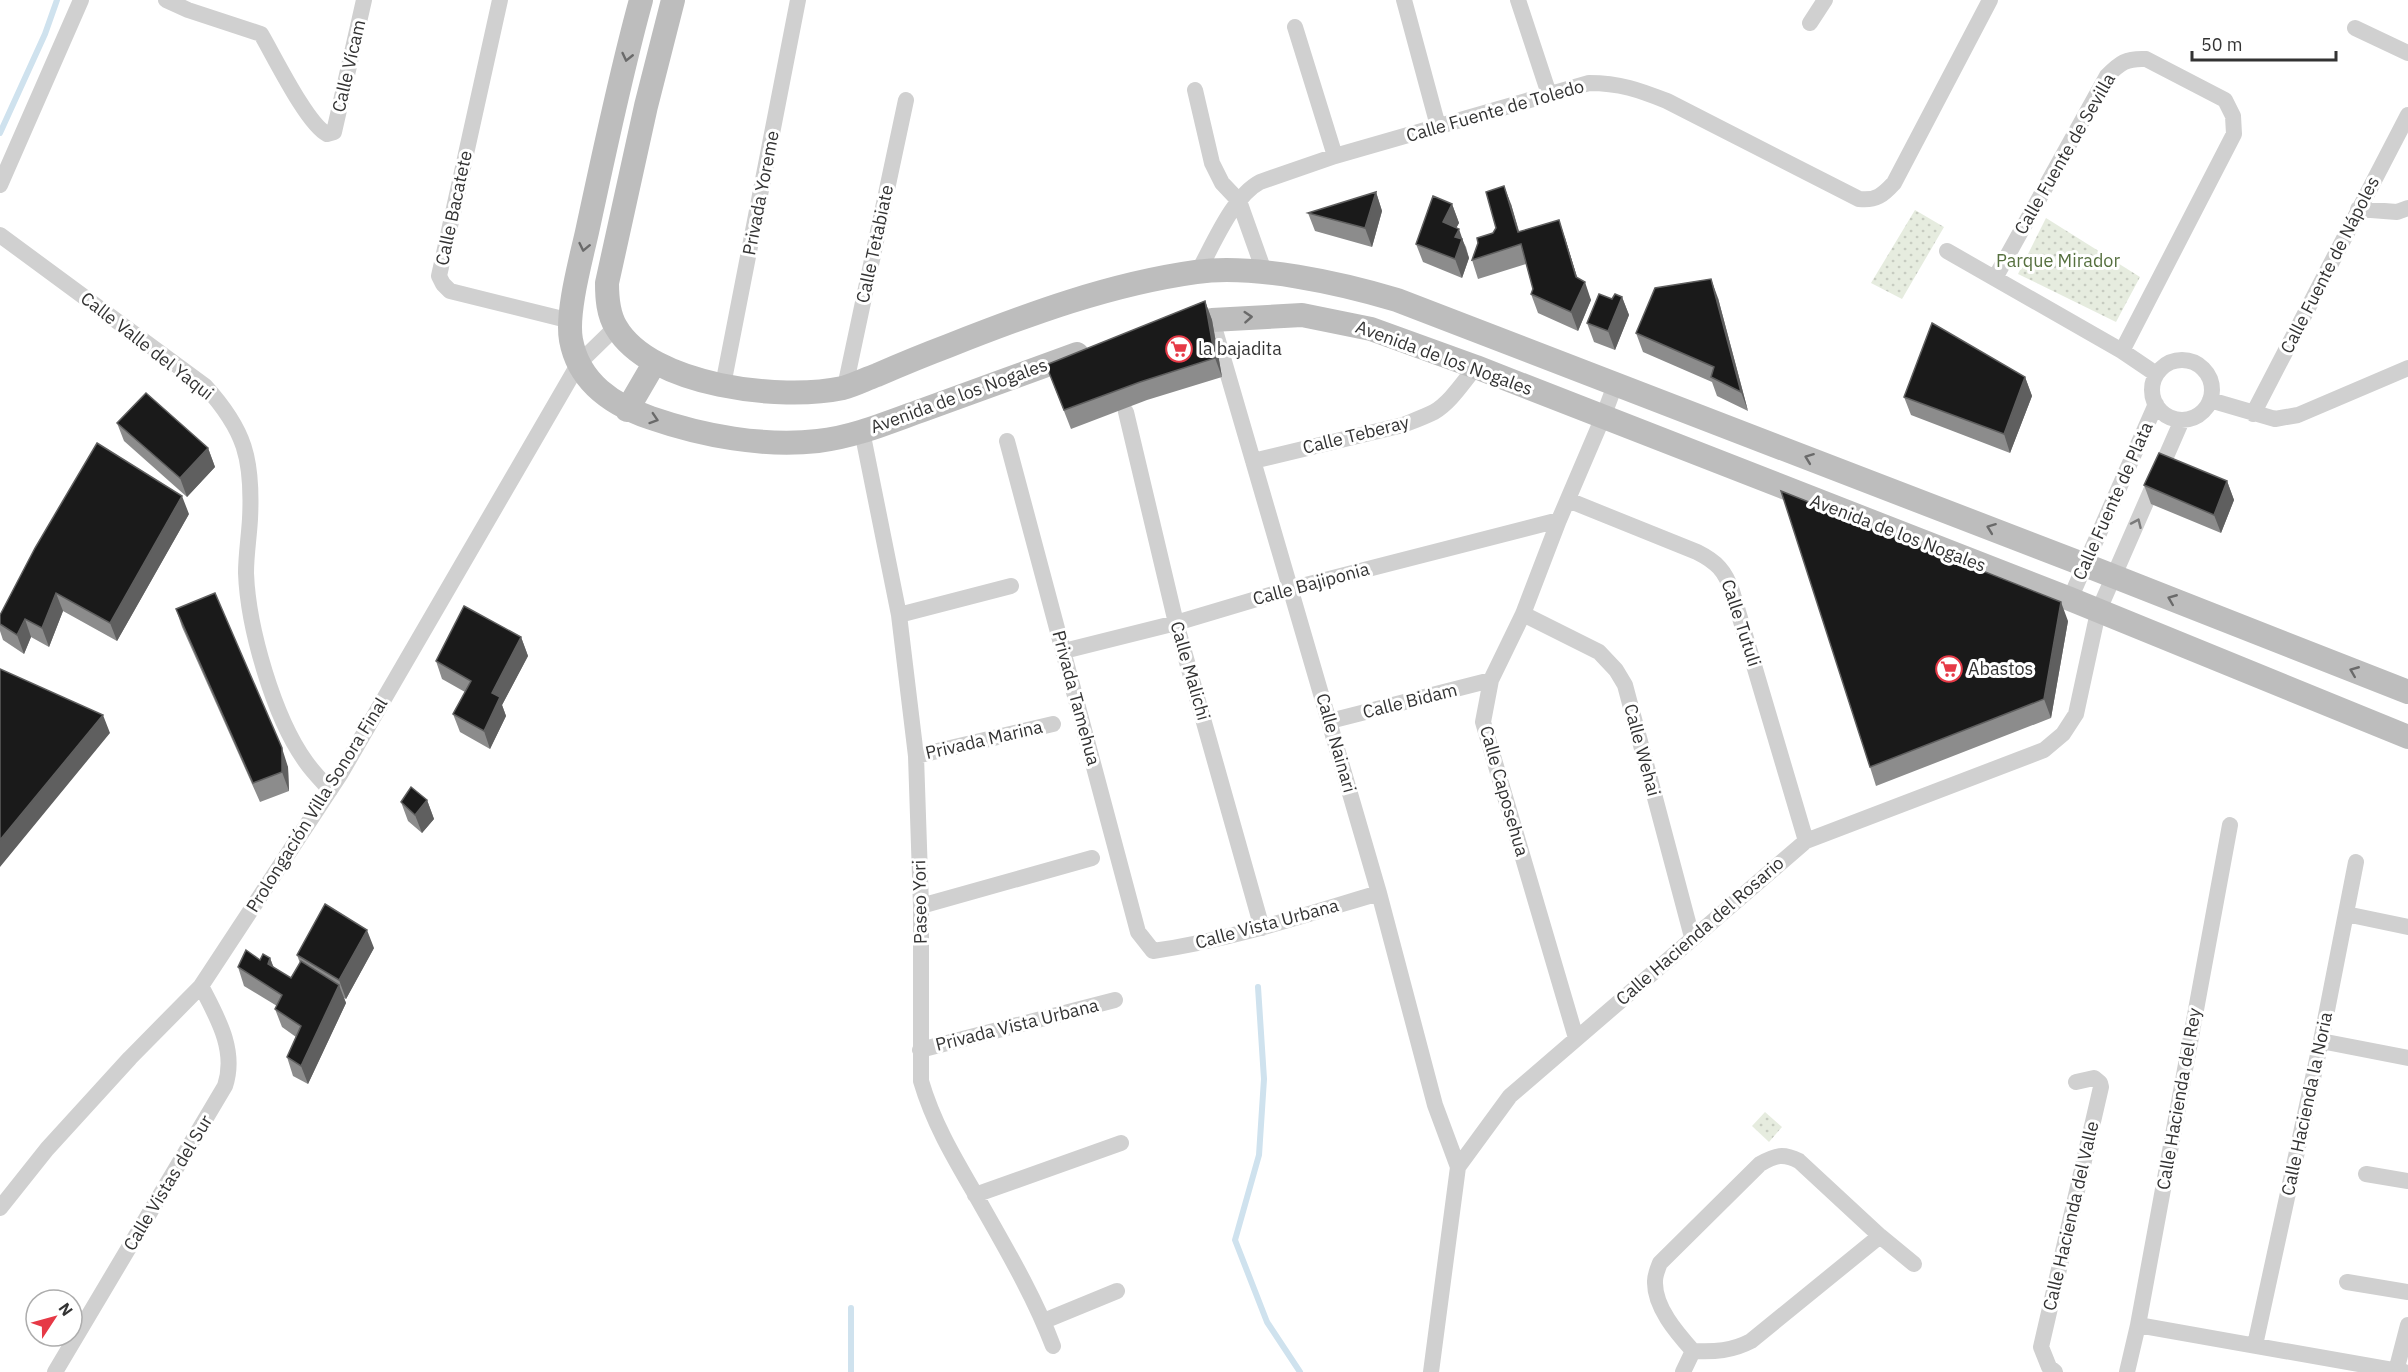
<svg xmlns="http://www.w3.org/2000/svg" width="2408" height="1372" font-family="'IBM Plex Sans',sans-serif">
  <defs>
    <pattern id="park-dots" width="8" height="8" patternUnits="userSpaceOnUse" patternTransform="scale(1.5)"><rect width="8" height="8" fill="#e6ecdf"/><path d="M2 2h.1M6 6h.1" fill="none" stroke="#c6cbc0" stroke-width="1.8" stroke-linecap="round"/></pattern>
  </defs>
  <rect width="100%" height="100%" fill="#fff"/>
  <path fill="url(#park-dots)" d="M1915 210 1944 227 1902 299 1871 283Z
    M2046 218 2140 277 2116 322 2018 274Z
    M1765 1112 1782 1127 1769 1142 1752 1126Z"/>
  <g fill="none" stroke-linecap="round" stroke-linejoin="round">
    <path stroke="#cfe2ee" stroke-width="6" d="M0 133 45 34 57 0
      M1258 987 1264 1079 1259 1155 1235 1240 1267 1322 1300 1372
      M851 1308V1372"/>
    <path stroke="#d0d0d0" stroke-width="16" d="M166 0 188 10 261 34C274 56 307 124 327 134L334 132 364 0
      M500 0 439 276 443 284 450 291 571 321
      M1404 0 1438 126
      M1518 0 1549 94
      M1810 23 1825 0
      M1295 27 1335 156
      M2355 28 2408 53
      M1195 90 1212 163 1222 183 1239 201 1265 274
      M0 185 81 0
      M2358 209 2397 212 2408 208
      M0 235 205 386C245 430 253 459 250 519 249 537 246 555 246 573 248 628 274 718 306 762 313 772 322 781 330 790
      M1947 251 2122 351 2156 374
      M1198 272C1213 245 1233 196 1260 182L1335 156 1589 83C1620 83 1639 90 1667 101L1859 199C1876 201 1883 195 1894 183L1990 0
      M1995 278 2107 76C2120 63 2126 58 2146 59L2225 100 2233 116 2234 134 2122 351
      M1212 320 1379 893 1435 1105 1458 1167
      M2152 390a30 30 0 1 1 60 0a30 30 0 1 1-60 0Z
      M723 385 798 0
      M845 387 906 100
      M2210 400 2275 419 2298 415 2408 368
      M1126 412 1176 623 1262 928
      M2253 414 2408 115
      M862 431 899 615 916 756 921 906V1081C933 1122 953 1156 974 1192 1002 1242 1033 1293 1053 1346
      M1007 441 1138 932 1153 951C1230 940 1305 915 1379 893
      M1253 461 1403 425C1413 421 1424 417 1434 412 1451 402 1463 382 1476 367
      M1568 500 1697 552C1717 562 1725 571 1732 591L1806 841
      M2070 599 2156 404
      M1523 614 1599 652 1616 670 1625 685 1692 937
      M899 615 1011 586
      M1064 651 1176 623 1290 589 1559 520
      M1330 721 1491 680
      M916 756 1053 724
      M921 906 1092 858
      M2346 914 2408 927
      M1576 1038 1483 722 1491 680 1523 614 1559 520 1603 417 1615 385
      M2321 1041 2408 1058
      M920 1050 1115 1000
      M2366 1174 2408 1181
      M975 1195 1121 1143
      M0 1208 47 1149 130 1058 201 986 341 773 579 363 616 327
      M1880 1236 1751 1341C1732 1351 1715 1352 1693 1351 1677 1333 1654 1307 1655 1281 1655 1275 1658 1268 1660 1263L1760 1164C1776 1155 1783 1153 1799 1161L1880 1236 1914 1264
      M2347 1282 2408 1292
      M1044 1321 1117 1291
      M2138 1325 2404 1372
      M2255 1345 2321 1041 2356 862
      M2396 1371 2408 1325
      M55 1372 225 1086C237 1050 217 1017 201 986
      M1431 1372 1458 1167 1510 1096 1806 841 2044 750 2063 734 2076 714 2098 612 2182 420
      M1683 1372 1693 1351
      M2055 1372 2049 1367 2041 1347 2101 1087 2100 1083 2094 1078 2076 1082
      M2127 1372 2138 1325 2230 825"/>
    <path stroke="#bdbdbd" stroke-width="24" d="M641 0C620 76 604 154 587 232 581 259 566 313 571 340 579 383 613 405 651 418 703 436 763 447 818 441 854 437 889 422 923 410 974 391 1026 373 1077 354
      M673 0 646 106 607 283C607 298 608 314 616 327 651 387 782 401 843 388 854 385 866 379 877 375 900 365 924 355 948 346 1029 314 1110 284 1196 272 1255 264 1340 283 1397 300L2085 565 2408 692
      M1180 325 1212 320 1302 315 1371 329 1476 367 2070 599 2408 737
      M627 410 655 362"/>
  </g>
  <path fill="#8c8c8c" d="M1376 192 1382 211 1372 247 1315 231 1308 213Z
    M1452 204 1459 223 1456 228 1466 247 1469 258 1462 278 1423 262 1416 244Z
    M1511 204 1519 231 1565 238 1577 277 1591 300 1578 331 1538 313 1531 294 1533 289 1526 264 1478 279 1472 260 1493 233Z
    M1622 297 1629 315 1615 350 1594 342 1587 323 1612 299Z
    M1718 298 1748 411 1717 396 1712 382 1643 352 1636 333Z
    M1205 301 1212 320 1222 377 1147 400 1071 429 1046 365Z
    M2025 377 2032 396 2010 453 1911 415 1904 397Z
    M117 423 208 448 215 467 187 497 124 441Z
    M2227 481 2234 500 2221 533 2151 504 2144 485Z
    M189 514 117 641 63 611 49 647 31 637 24 654 3 640 0 631V615Z
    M176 609 288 767 289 791 260 802 182 627Z
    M2068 621 2051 718 1876 786 1870 767Z
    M521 637 528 656 502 705 506 716 490 749 460 732 453 714 465 692 442 679 436 661Z
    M427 800 434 819 422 833 408 821 401 802Z
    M374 948 346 999 344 998 346 1003 308 1084 293 1076 287 1057 296 1037 282 1027 275 1009 277 1006 244 986 238 967 260 960 270 958 274 968 291 978 300 963 297 955Z"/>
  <path fill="#5f5f5f" d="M1504 186 1511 204 1524 250 1518 232Z
    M1376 192 1382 211 1372 247 1365 228Z
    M1452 204 1459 223 1449 241 1443 222Z
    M1559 220 1565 238 1581 290 1585 282 1591 300 1578 331 1571 312Z
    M1459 229 1469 258 1462 278 1455 259V237Z
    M1711 279 1718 298 1748 411 1741 392Z
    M1622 297 1629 315 1615 350 1608 331Z
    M1205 301 1212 320 1222 377 1215 358Z
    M2025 377 2032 396 2010 453 2004 434Z
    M208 448 215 467 187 497 180 478Z
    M2227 481 2234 500 2221 533 2214 515Z
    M182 496 189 514 117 641 110 623Z
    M56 593 63 611 49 647 42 628Z
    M2061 602 2068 621 2051 718 2044 699Z
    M25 619 31 637 24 654 17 635Z
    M521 637 528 656 502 705 506 716 490 749 484 731 492 693Z
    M103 715 110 733 0 867V840Z
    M282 748 288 767 289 791 282 772Z
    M427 800 434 819 422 833 415 815Z
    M367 930 374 948 346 999 339 980Z
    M270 958 277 977 268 964Z
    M339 985 346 1003 308 1084 301 1066Z"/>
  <path fill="#1a1a1a" stroke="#5f5f5f" stroke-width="1.5" d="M1504 186 1518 232 1559 220 1576 277 1585 282 1571 312 1531 294 1533 289 1521 244 1472 260 1478 243 1477 238 1493 233 1496 228 1486 192Z
    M1376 192 1365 228 1308 213Z
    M1433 196 1452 204 1443 222 1459 229 1455 237 1462 239 1455 259 1416 244Z
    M1711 279 1741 392 1711 377 1714 367 1636 333 1655 288Z
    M1599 294 1612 299 1615 294 1622 297 1608 331 1587 323Z
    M1205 301 1215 358 1140 382 1064 410 1046 365Z
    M1932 323 2025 377 2004 434 1904 397Z
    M146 393 208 448 180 478 117 423Z
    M97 443 182 496 110 623 56 593 42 628 25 619 17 635 0 624V615L35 548Z
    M2159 453 2227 481 2214 515 2144 485Z
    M1781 491 2061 602 2044 699 1870 767Z
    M215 593 282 748V772L253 783 176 609Z
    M464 606 521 637 492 693 500 697 484 731 453 714 471 681 436 661Z
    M0 669 103 715 0 840Z
    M411 787 427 800 415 815 401 802Z
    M325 904 367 930 339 980 297 955Z
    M246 950 260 960 263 954 270 958 268 964 291 978 301 961 339 985 301 1066 287 1057 301 1026 275 1009 282 995 238 967Z"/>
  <defs><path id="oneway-chevron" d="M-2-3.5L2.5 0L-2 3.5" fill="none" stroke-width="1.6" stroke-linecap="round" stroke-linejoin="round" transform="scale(1.5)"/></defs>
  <g stroke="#6a6a6a">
    <use href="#oneway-chevron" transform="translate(627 57) rotate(103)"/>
    <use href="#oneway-chevron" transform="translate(584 247) rotate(102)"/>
    <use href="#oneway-chevron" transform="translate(1248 317) rotate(-4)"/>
    <use href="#oneway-chevron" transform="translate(654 419) rotate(18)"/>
    <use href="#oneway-chevron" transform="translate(1809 458) rotate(-159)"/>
    <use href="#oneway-chevron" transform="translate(1991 528) rotate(-159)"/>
    <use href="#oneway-chevron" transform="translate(2172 599) rotate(-158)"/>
    <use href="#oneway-chevron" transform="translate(2354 671) rotate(-158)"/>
  </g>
  <use stroke="#7a7a7a" href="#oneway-chevron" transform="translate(2137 523) rotate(-66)"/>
  <defs>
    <g id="supermarket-ring" transform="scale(1.35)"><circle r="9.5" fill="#fff" stroke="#e63946" stroke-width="1.5"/><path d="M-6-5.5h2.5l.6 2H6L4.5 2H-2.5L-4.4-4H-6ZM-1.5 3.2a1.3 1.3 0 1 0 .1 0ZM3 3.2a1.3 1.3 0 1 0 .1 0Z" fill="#e63946"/></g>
  </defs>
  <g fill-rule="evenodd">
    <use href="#supermarket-ring" x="1179" y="349"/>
    <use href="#supermarket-ring" x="1949" y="669"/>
  </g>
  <g text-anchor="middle" stroke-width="6" stroke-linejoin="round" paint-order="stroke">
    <g font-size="18" fill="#333" stroke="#fff">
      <text transform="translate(349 66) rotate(-77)" y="6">Calle Vícam</text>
      <text transform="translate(1495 111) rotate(-16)" y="6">Calle Fuente de Toledo</text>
      <text transform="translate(2065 154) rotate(-60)" y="6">Calle Fuente de Sevilla</text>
      <text transform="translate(761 193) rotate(-79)" y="6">Privada Yoreme</text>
      <text transform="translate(454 208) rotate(-78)" y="6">Calle Bacatete</text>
      <text transform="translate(875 244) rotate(-78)" y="6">Calle Tetabiate</text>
      <text transform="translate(2330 265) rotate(-63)" y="6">Calle Fuente de Nápoles</text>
      <text transform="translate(147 346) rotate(38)" y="6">Calle Valle del Yaqui</text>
      <text transform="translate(1444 358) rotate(20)" y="6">Avenida de los Nogales</text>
      <text transform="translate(959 396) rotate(-20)" y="6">Avenida de los Nogales</text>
      <text transform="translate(1356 435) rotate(-14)" y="6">Calle Teberay</text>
      <text transform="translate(2113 501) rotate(-66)" y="6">Calle Fuente de Plata</text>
      <text transform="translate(1898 533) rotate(21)" y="6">Avenida de los Nogales</text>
      <text transform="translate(1311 584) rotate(-15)" y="6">Calle Bajiponia</text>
      <text transform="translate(1741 623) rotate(72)" y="6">Calle Tutuli</text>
      <text transform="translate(1190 671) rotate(74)" y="6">Calle Malichi</text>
      <text transform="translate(1076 698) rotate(75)" y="6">Privada Tamehua</text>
      <text transform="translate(1410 701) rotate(-14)" y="6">Calle Bidam</text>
      <text transform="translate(984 740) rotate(-13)" y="6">Privada Marina</text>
      <text transform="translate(1336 743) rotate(74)" y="6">Calle Nainari</text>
      <text transform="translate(1642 750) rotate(75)" y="6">Calle Wehai</text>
      <text transform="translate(1504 791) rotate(74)" y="6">Calle Caposehua</text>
      <text transform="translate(317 805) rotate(-58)" y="6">Prolongación Villa Sonora Final</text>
      <text transform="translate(920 902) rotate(-91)" y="6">Paseo Yori</text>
      <text transform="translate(1267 924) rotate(-15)" y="6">Calle Vista Urbana</text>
      <text transform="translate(1700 931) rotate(-41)" y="6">Calle Hacienda del Rosario</text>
      <text transform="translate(1017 1025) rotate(-14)" y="6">Privada Vista Urbana</text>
      <text transform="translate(2179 1099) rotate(-80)" y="6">Calle Hacienda del Rey</text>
      <text transform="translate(2307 1104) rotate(-78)" y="6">Calle Hacienda la Noria</text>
      <text transform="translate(168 1183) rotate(-59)" y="6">Calle Vistas del Sur</text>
      <text transform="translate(2071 1216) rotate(-77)" y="6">Calle Hacienda del Valle</text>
    </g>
    <g font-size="18" fill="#56703f" stroke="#fff">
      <text x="2058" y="267">Parque Mirador</text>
    </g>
    <g font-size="18" fill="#333" stroke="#fff" text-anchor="start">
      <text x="1198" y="355">la bajadita</text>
      <text x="1968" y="675">Abastos</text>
    </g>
  </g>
  <g transform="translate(54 1318) rotate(54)"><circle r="28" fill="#ffffff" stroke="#adadad" stroke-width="1.5"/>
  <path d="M0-4.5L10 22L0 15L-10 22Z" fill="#e63946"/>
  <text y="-9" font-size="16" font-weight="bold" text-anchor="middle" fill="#333333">N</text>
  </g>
  <path d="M2192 51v9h144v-9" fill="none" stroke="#333333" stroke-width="3"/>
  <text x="2201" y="51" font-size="18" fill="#333333" stroke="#ffffff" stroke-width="4.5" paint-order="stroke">50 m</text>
</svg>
